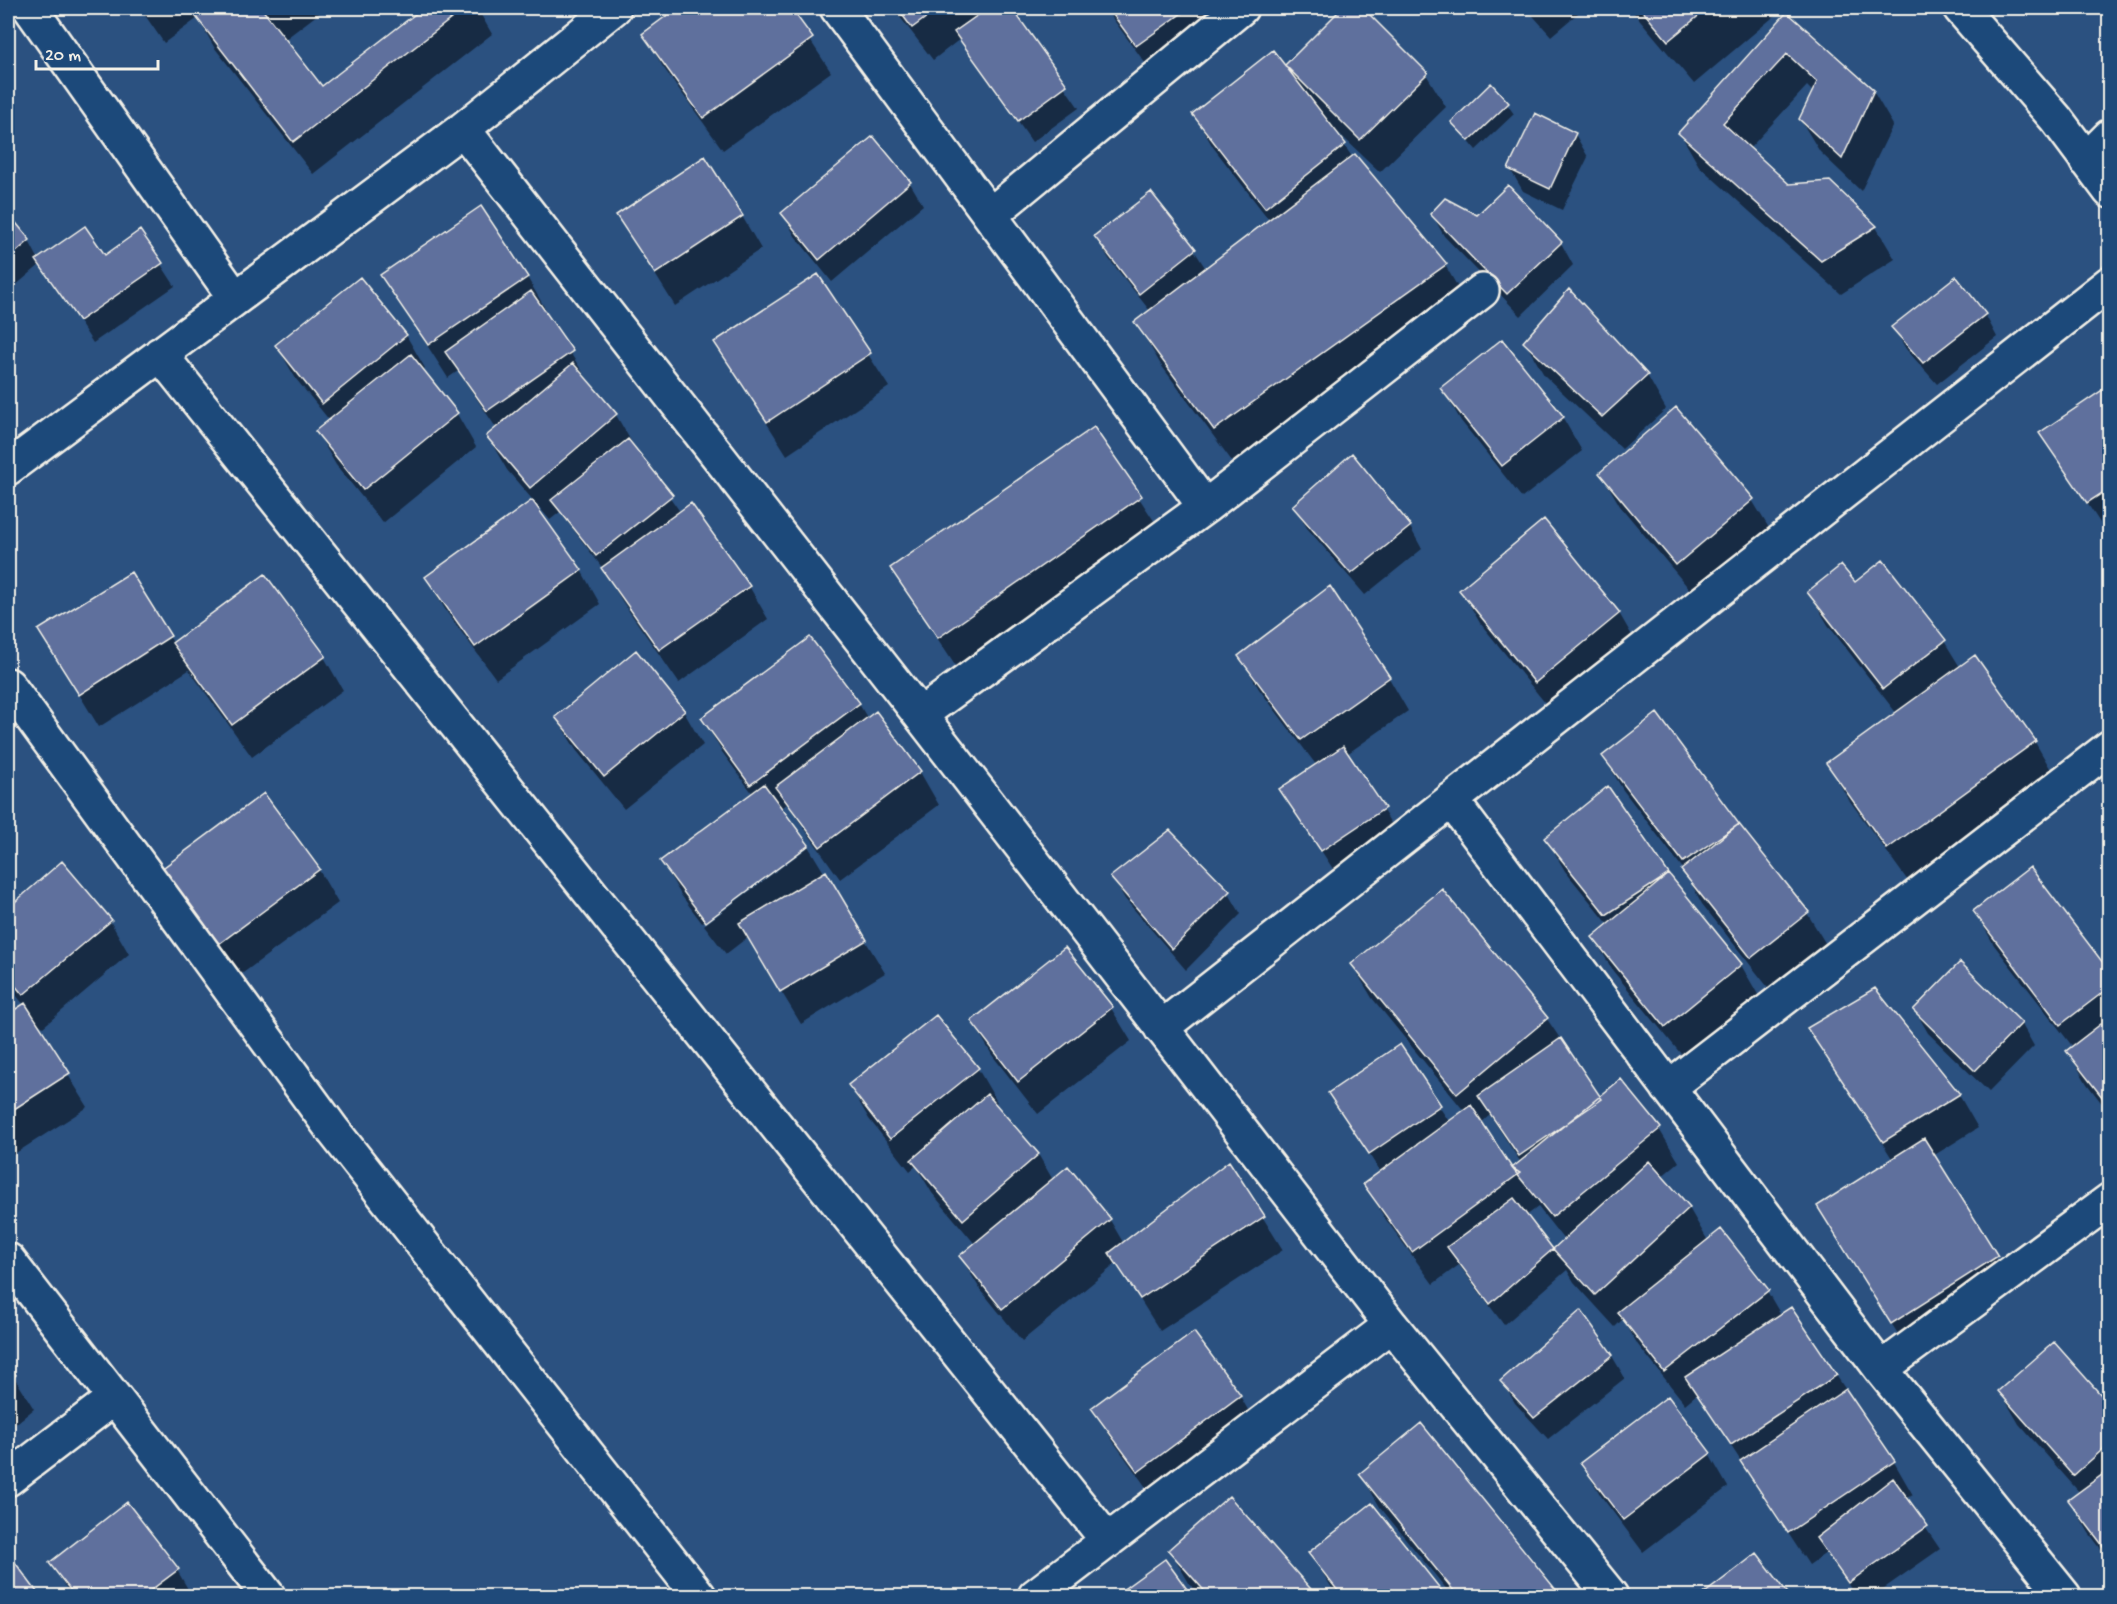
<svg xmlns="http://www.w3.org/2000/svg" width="2117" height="1604" font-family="'Gochi Hand',sans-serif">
  <rect width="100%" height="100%" fill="#2b5180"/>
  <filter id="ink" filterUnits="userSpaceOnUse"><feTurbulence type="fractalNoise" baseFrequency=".0167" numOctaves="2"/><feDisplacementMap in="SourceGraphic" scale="12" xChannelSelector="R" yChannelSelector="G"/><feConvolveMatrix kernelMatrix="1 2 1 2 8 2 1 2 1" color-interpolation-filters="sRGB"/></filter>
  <g filter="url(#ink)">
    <path fill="#0007" fill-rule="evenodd" d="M140 8H326L284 40 321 88 425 8H477L492 34 313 174 214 47 198 18 164 43Z
      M680 8H789L831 72 723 150 663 67 644 34Z
      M893 8H1010L1079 108 1032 142 960 39 933 60Z
      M1105 8H1253L1156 78Z
      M1344 8H1361L1426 74 1446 107 1380 172 1329 124 1353 158 1445 265 1470 308 1240 472 1161 365 1136 322 1150 311 1109 259 1096 237 1194 250 1206 269 1270 221 1213 147 1194 114 1285 67Z
      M1526 8H1584L1551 36Z
      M1630 8H1784L1694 84Z
      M1787 14 1873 91 1893 125 1861 191 1820 152 1800 119 1813 92 1807 86 1749 149 1789 185 1876 227 1895 259 1841 294 1699 166 1680 133Z
      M1507 104 1514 114 1476 150 1453 122Z
      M1575 134 1588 157 1562 210 1523 191 1510 169Z
      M873 138 910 183 923 205 832 282 795 236 783 214Z
      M1432 214 1561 243 1573 265 1521 316 1444 236Z
      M8 215 29 241 39 260 105 257 140 232 175 286 93 343 41 264 8 292Z
      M618 215 742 216 761 249 675 306Z
      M382 275 527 277 546 310 544 312 591 385 616 415 635 448 681 513 749 586 768 619 679 683 622 601 604 570 560 512 550 520 507 470 488 437 497 429 458 371 448 378Z
      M818 276 889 387 787 455 716 343Z
      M1985 314 1997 337 1937 384 1906 349 1893 327Z
      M406 335 425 368 422 371 457 414 476 447 383 523 336 465 317 432 330 421 296 379 277 346Z
      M1502 341 1563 418 1582 451 1522 498 1461 421 1442 388Z
      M1525 342 1647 375 1666 409 1622 449 1544 375Z
      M2110 387V534L2108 535 2041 433Z
      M1094 429 1160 530 958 670 892 569Z
      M1601 473 1752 500 1772 533 1696 597 1620 506Z
      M1294 506 1410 527 1422 549 1365 595 1307 528Z
      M581 570 600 604 496 679 446 611 427 578Z
      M130 574 174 644 324 657 343 690 252 757 189 670 99 727 60 663Z
      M1461 590 1619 613 1638 646 1555 715 1480 623Z
      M1809 592 1944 641 1960 667 2035 742 2054 775 1908 881 1847 797 1828 764 1897 714 1828 625Z
      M1240 656 1389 678 1408 711 1347 754 1396 831 1335 872 1281 789 1317 766 1259 689Z
      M859 704 868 719 876 713 920 772 939 805 840 879 787 804 780 809 808 846 885 973 801 1024 748 937 726 954 704 925 807 848V845L702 923 681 895 662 862 753 794 722 752 703 719Z
      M684 712 703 745 624 809 576 750 556 717Z
      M1657 715 1738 825 1807 913 1827 946 1771 991 1702 904 1684 870 1623 790 1604 757Z
      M1607 788 1668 875 1741 965 1760 998 1685 1059 1613 971 1594 938 1609 925 1565 871 1546 838Z
      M62 863 110 921 129 954 43 1027 34 1020 88 1107 8 1158V1016L24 1005 8 985V910Z
      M319 870 338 903 228 984 173 909Z
      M1112 877 1228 892 1241 914 1186 970 1125 899Z
      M1975 911 2110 974V1114L2087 1084 2068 1051 2073 1047 1994 945Z
      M1065 950 1111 1008 1131 1041 1038 1114 992 1055 973 1022Z
      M1352 964 1547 1019 1600 1098 1659 1129 1679 1162 1661 1177 1689 1208 1708 1241 1767 1291 1781 1315 1836 1375 1894 1462 1913 1495 1906 1499 1940 1549 1873 1596H1856L1826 1553 1809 1565 1697 1394 1685 1404 1638 1345 1623 1319 1615 1327 1574 1282 1567 1270 1504 1325 1459 1265 1433 1284 1384 1217 1365 1184 1381 1173 1330 1093 1399 1046 1450 1123 1465 1112 1372 998ZM1490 1115 1521 1163 1512 1170 1481 1123ZM1538 1207 1564 1240 1553 1251 1526 1216Z
      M1874 989 1959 1095 1978 1128 1933 1156 2016 1290 1912 1356 1838 1239 1893 1160 1810 1029Z
      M1915 1010 2021 1023 2034 1046 1989 1092 1928 1033Z
      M936 1017 978 1069 997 1102 994 1104 1038 1154 1053 1180 1110 1220 1124 1244 1229 1163 1283 1250 1160 1331 1117 1263 1022 1341 980 1289 960 1256 975 1244 932 1193 916 1166 910 1171 869 1119 850 1086Z
      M1194 1334 1240 1396 1259 1429 1158 1504 1113 1441 1093 1408Z
      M1612 1356 1625 1378 1548 1439 1515 1403 1502 1381Z
      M8 1367 34 1409 8 1430Z
      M2000 1391 2110 1408V1561L2089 1533 2070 1500 2080 1493 2019 1424Z
      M1420 1425 1559 1596H1452L1380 1507 1361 1474Z
      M1709 1454 1728 1487 1643 1552 1601 1496 1582 1463Z
      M1228 1499 1315 1596H1201L1189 1583 1170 1550Z
      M1372 1505 1444 1596H1337L1310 1553Z
      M8 1555 39 1596H8Z
      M1757 1555 1789 1596H1704Z
      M1165 1562 1190 1596H1117Z
      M51 1563 177 1570 192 1596H71Z"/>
    <path fill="#5f709d" stroke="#f4f1e8" stroke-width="1.5" d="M201 8H265L262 9 322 86 423 8H465L293 142 193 13Z
      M677 8H791L813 38 703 118 642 34Z
      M897 8H939L912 28Z
      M988 8H1012L1067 85 1018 121 954 32Z
      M1108 8H1189L1136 46Z
      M1342 8H1363L1428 73 1360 140 1285 65Z
      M1640 8H1708L1668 41Z
      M1787 12 1874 90 1842 159 1799 119 1817 82 1787 54 1723 123 1789 184 1830 181 1877 226 1821 261 1678 133Z
      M1273 50 1346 144 1265 208 1192 114Z
      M1491 83 1509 103 1469 141 1451 122Z
      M1535 113 1576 133 1550 189 1508 169Z
      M873 136 911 182 819 260 781 213Z
      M1355 154 1447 264 1214 430 1134 322Z
      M705 156 743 216 655 274 616 215Z
      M1508 185 1562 242 1507 294 1430 214 1445 198 1477 215Z
      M1151 192 1196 249 1139 294 1094 236Z
      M481 206 528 277 428 345 380 275Z
      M8 213 30 240 8 259Z
      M85 226 105 255 140 230 163 263 79 321 36 260Z
      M818 274 871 353 767 422 714 342Z
      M1956 276 1986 314 1923 363 1891 327Z
      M360 277 407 335 322 404 275 345Z
      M1569 289 1648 375 1602 417 1523 342Z
      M531 291 573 351 487 411 445 352Z
      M1502 339 1564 417 1502 466 1440 388Z
      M411 354 458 413 363 490 315 431Z
      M573 363 617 414 530 488 486 436Z
      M2110 385V488L2087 503 2039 433Z
      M1676 407 1754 499 1676 565 1599 473Z
      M1094 427 1142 496 938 638 890 568Z
      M628 439 673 495 596 556 551 500Z
      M1352 453 1411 526 1351 574 1292 506Z
      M532 500 582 570 475 647 425 577Z
      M691 503 750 586 659 650 601 568Z
      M1544 519 1620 613 1535 683 1459 590Z
      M1883 560 1946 640 1883 689 1807 592 1841 565 1855 582Z
      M131 572 171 636 79 695 38 630Z
      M265 574 326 656 232 725 172 643Z
      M1330 586 1390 677 1301 740 1238 656Z
      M810 637 860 703 750 785 701 718Z
      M636 650 685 711 604 777 555 717Z
      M1975 655 2036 741 1887 849 1826 763Z
      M876 711 921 771 820 847 775 787Z
      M1657 713 1739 824 1683 862 1602 756Z
      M1343 746 1385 808 1321 851 1279 789Z
      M764 784 809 845 706 922 660 861Z
      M1608 786 1669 874 1606 915 1544 838Z
      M264 793 320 869 208 952 152 876Z
      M1739 824 1809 912 1751 958 1681 870Z
      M1170 830 1230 891 1172 949 1110 877Z
      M62 861 112 920 23 995 8 977V908Z
      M2030 867 2110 972V987L2060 1025 1973 911Z
      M826 871 867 940 780 992 739 923Z
      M1669 874 1742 964 1665 1027 1592 937Z
      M1442 889 1548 1018 1457 1094 1351 964Z
      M1065 947 1113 1007 1018 1082 971 1021Z
      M1960 962 2022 1023 1975 1071 1913 1010Z
      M1875 988 1960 1094 1883 1142 1807 1028Z
      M25 1003 70 1073 8 1113V1014Z
      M936 1015 979 1068 890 1139 848 1085Z
      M2110 1017V1107L2066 1051Z
      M1561 1038 1602 1099 1519 1156 1478 1096Z
      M1400 1044 1441 1105 1369 1154 1328 1093Z
      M1621 1079 1661 1128 1552 1217 1512 1168Z
      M987 1094 1039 1154 963 1220 911 1160Z
      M1471 1105 1512 1168 1520 1173 1412 1252 1363 1184Z
      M1924 1138 1998 1256 1891 1324 1817 1206Z
      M1229 1161 1265 1216 1140 1299 1109 1253Z
      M1649 1161 1690 1207 1595 1295 1553 1249Z
      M1068 1166 1111 1219 1002 1309 959 1256Z
      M1514 1198 1553 1249 1490 1304 1447 1247Z
      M1721 1229 1769 1290 1664 1372 1617 1312Z
      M1791 1307 1837 1375 1731 1445 1685 1377Z
      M1581 1310 1613 1355 1534 1418 1500 1381Z
      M1194 1332 1241 1395 1138 1472 1091 1408Z
      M2054 1342 2110 1405V1443L2073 1476 1998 1391Z
      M8 1365 16 1375 8 1382Z
      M1846 1389 1895 1461 1788 1533 1740 1461Z
      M1668 1396 1711 1453 1623 1520 1580 1463Z
      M1421 1423 1561 1596H1458L1359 1474Z
      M2110 1469V1555L2068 1500Z
      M1893 1478 1928 1526 1848 1583 1816 1538Z
      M1229 1496 1317 1596H1209L1168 1550Z
      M127 1502 179 1569 143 1596H75L49 1563Z
      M1372 1503 1446 1596H1342L1308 1553Z
      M8 1553 40 1596H8Z
      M1757 1553 1790 1596H1701Z
      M1165 1559 1192 1596H1114Z"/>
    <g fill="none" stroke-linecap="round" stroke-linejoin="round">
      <g stroke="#f4f1e8" stroke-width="38">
        <path id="minor" d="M30 8 235 298
          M837 8 1205 507
          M1960 8 2057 120 2110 191
          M463 129 920 715 1391 1325 1611 1596
          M2086 160 2110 136
          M990 215 1241 8
          M160 354 1108 1541
          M8 468 463 129 614 8
          M8 685 332 1129 699 1596
          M920 715 1205 507 1482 291
          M1451 800 1881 1369 2064 1596
          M1161 1028 2110 283
          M1668 1088 2110 747
          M8 1260 268 1596
          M1881 1369 2110 1200
          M8 1479 114 1398
          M1035 1596 1391 1325"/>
      </g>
      <use href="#minor" stroke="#1f4a7a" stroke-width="33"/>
    </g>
  </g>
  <rect width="2117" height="1604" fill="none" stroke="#1f4a7a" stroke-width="30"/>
  <rect x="15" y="15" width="2087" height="1574" fill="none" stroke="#f4f1e8" stroke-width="2" filter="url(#ink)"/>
  <path d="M36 60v9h122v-9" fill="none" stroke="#f4f1e8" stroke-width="3"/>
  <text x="45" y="60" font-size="18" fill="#f4f1e8" stroke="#1f4a7a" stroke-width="4.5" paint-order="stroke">20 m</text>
</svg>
